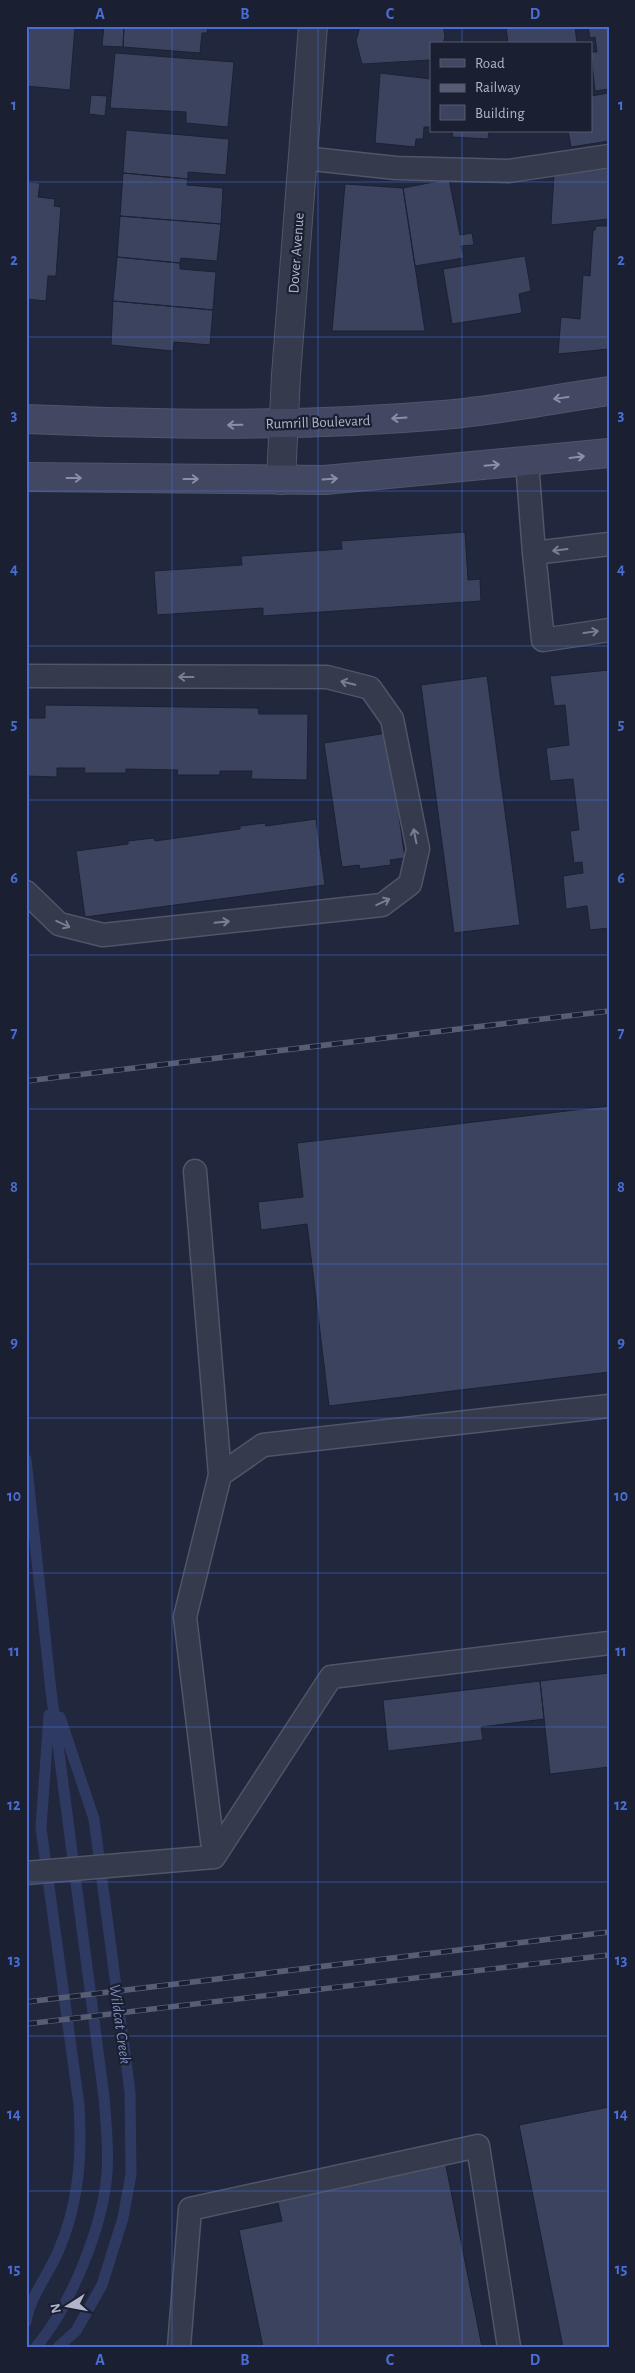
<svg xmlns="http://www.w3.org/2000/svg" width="635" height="2373" font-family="'Alegreya Sans',sans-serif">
  <rect width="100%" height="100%" fill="#21273d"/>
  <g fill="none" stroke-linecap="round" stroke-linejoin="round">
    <path stroke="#2f3a62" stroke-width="11" d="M26 1459 51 1691 104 2097C106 2122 109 2148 107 2173 103 2226 71 2306 36 2347
      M26 2322C30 2297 48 2275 58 2252 79 2204 82 2157 79 2105L41 1828 49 1715
      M58 2347 76 2331 102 2285 123 2218 131 2174 130 2092 94 1819 60 1717"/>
  </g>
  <path fill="#3c435e" stroke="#1c2134" d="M29 26H75L70 90 26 86Z
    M104 26H124L123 47 102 46Z
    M124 26H208L207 33H202L200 53 123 47Z
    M360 26H443L445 36 443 44H431V60L362 64 356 41Z
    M506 26H575L577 44H508Z
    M588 26H609V89L595 91 591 52H597L595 37 590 38Z
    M115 53 234 62 228 127 186 123V112L110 108Z
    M380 73 431 79 430 127H424L423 139H416L415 147 375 143Z
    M609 93V141L571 147 568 131H591V96Z
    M91 95 107 96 105 116 89 114Z
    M126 130 229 139 226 175 188 172V179L123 173Z
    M453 131H489L488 139 452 137Z
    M609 167V219L551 225 554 174Z
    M123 173 188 179 187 185 223 188 221 224 120 216Z
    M449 179 460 235 472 233 474 245 461 246 464 258 415 266 403 188Z
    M26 182 40 183 38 197 55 199 54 206 61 207 56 276H48L46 301 26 299Z
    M345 184 403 188 425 331H332Z
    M120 216 221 224 217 261 181 258 180 263 117 257Z
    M596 226H609V349L558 354 561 317 580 319 583 275 590 276 593 230H595Z
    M525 256 531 291 519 294 522 313 452 324 443 269Z
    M117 257 180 263V269L216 272 213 310 113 301Z
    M113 301 213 310 210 345 174 342 173 351 111 345Z
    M465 532 468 580 480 579 481 601 263 616V608L157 615 154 571 242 565 241 556 342 549 341 541Z
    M609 670V928L590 930 587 906 566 909 563 876 583 873 582 862 574 863 570 831 579 830 573 779 550 781 546 748 569 745 565 705 554 706 550 676Z
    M487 676 520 925 454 933 421 685Z
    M45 705 258 708 259 714H308L307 780 251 779 252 771H220V775H177L178 770 126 769V773H84L85 768H57V777L26 776V718H45Z
    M387 733 405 858 390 860 391 865 360 869 359 865 342 867 324 743Z
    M316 819 325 885 85 917 76 851 128 844V841L154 838 155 841 240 829V826L265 823 266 826Z
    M609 1106V1372L329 1406 307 1224 261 1230 258 1202 303 1197 297 1143Z
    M609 1673V1767L550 1774 540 1681Z
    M540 1681 544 1719 481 1727 483 1740 388 1751 383 1700Z
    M609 2107V2347H563L519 2125Z
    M445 2161 482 2347H263L239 2230 282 2221 276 2194Z"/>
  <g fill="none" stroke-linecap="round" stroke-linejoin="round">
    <g stroke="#505568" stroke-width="25">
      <path id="lane" d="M303 158 396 168 509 171 609 156
        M527 462 534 553
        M609 544 534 553 543 640 609 630
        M26 676 327 677 370 688 392 719 418 849 410 884 382 905 103 935 59 924 26 892
        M195 1171 220 1475
        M214 1857 185 1617 220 1475 263 1445 609 1406
        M26 1873 214 1857 331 1677 609 1643
        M179 2347 190 2209 478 2146 509 2347"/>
    </g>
    <g stroke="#505568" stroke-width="30">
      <path id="street" d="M281 480 286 375 313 26"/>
    </g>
    <g stroke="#505568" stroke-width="30">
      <path id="secondary" d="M26 419C166 425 304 427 443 415 499 410 554 399 609 391
        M26 477 325 480 609 453"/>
    </g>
    <use href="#lane" stroke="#353a4d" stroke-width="22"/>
    <use href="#street" stroke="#353a4d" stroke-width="28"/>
    <use href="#secondary" stroke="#424861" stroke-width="28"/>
    <g stroke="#565d75" stroke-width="5.5">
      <path id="rail" d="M26 1081 609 1011
        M26 2002 609 1932
        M26 2024 609 1955"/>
    </g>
    <use href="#rail" stroke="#1a1f32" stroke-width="4" stroke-dasharray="11" stroke-linecap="butt"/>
  </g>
  <defs><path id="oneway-shaft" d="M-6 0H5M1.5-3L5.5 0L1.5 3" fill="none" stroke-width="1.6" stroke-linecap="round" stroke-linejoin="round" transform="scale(1.25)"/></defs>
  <g stroke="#8a8fa5">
    <use href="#oneway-shaft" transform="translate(561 398) rotate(172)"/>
    <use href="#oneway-shaft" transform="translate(399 418) rotate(176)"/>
    <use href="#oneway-shaft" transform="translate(235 425) rotate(179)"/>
    <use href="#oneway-shaft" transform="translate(577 457) rotate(-7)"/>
    <use href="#oneway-shaft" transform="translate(492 465) rotate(-5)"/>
    <use href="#oneway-shaft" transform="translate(74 478)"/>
    <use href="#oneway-shaft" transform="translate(191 479)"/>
    <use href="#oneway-shaft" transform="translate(330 479) rotate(-4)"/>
  </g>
  <g stroke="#797e91">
    <use href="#oneway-shaft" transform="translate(560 550) rotate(173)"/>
    <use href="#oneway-shaft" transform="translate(591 632) rotate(-8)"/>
    <use href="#oneway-shaft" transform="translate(186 677) rotate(-180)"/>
    <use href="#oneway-shaft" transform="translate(348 683) rotate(-166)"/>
    <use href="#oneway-shaft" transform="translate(415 836) rotate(-101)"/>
    <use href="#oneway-shaft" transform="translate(383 902) rotate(-25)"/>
    <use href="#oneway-shaft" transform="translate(222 922) rotate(-6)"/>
    <use href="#oneway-shaft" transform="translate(63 924) rotate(25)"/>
  </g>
  <path fill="none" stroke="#496dd4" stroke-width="1" stroke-opacity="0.55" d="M172 26V2347M318 26V2347M462 26V44M462 131V2347M26 182H609M26 337H609M26 491H609M26 646H609M26 800H609M26 955H609M26 1109H609M26 1264H609M26 1418H609M26 1573H609M26 1727H609M26 1882H609M26 2036H609M26 2191H609"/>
  <g text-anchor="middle" stroke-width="4.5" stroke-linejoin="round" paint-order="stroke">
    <g font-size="15" fill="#b0b5c9" stroke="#1a1f32">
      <text transform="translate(296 253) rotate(-86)" y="5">Dover Avenue</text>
      <text transform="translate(318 422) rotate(-2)" y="5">Rumrill Boulevard</text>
    </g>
    <g font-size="16" font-style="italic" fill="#7d8ab8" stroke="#1a1f32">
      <text transform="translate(121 2024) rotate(82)" y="6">Wildcat Creek</text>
    </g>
  </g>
  <rect width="635" height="2373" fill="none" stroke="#1a1f32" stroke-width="55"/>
  <rect x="430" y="42" width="162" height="90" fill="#1a1f32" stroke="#565b6e"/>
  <rect x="440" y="59" width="25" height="8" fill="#424861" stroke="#565b6e"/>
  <text x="475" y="68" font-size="15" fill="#b0b5c9">Road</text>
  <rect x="440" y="84" width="25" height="8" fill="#565d75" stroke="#565b6e"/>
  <text x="475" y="92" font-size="15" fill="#b0b5c9">Railway</text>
  <rect x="440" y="105" width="25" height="15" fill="#3c435e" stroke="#565b6e"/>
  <text x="475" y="118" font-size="15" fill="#b0b5c9">Building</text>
  <g transform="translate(68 2306) rotate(259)" stroke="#1a1f32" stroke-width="4" paint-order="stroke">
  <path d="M0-4L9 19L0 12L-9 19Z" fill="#b0b5c9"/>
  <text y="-8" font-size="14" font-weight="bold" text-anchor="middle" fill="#b0b5c9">N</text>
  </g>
  <rect x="28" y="28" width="580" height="2318" fill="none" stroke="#496dd4" stroke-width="2"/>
  <g font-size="16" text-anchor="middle" font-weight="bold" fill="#496dd4">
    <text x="100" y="19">A</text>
    <text x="245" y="19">B</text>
    <text x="390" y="19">C</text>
    <text x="535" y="19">D</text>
    <text x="14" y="110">1</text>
    <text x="621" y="110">1</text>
    <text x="14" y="265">2</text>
    <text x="621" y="265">2</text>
    <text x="14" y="420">3</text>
    <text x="621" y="420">3</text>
    <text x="14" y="574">4</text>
    <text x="621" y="574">4</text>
    <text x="14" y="729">5</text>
    <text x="621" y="729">5</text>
    <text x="14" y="883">6</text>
    <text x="621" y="883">6</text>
    <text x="14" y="1038">7</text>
    <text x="621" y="1038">7</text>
    <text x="14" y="1192">8</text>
    <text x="621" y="1192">8</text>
    <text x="14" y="1347">9</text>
    <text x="621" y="1347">9</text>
    <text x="14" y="1501">10</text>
    <text x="621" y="1501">10</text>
    <text x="14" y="1656">11</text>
    <text x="621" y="1656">11</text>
    <text x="14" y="1810">12</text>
    <text x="621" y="1810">12</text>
    <text x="14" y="1965">13</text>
    <text x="621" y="1965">13</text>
    <text x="14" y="2119">14</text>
    <text x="621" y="2119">14</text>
    <text x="14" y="2274">15</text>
    <text x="621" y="2274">15</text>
    <text x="100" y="2365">A</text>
    <text x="245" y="2365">B</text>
    <text x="390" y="2365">C</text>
    <text x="535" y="2365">D</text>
  </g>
</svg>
